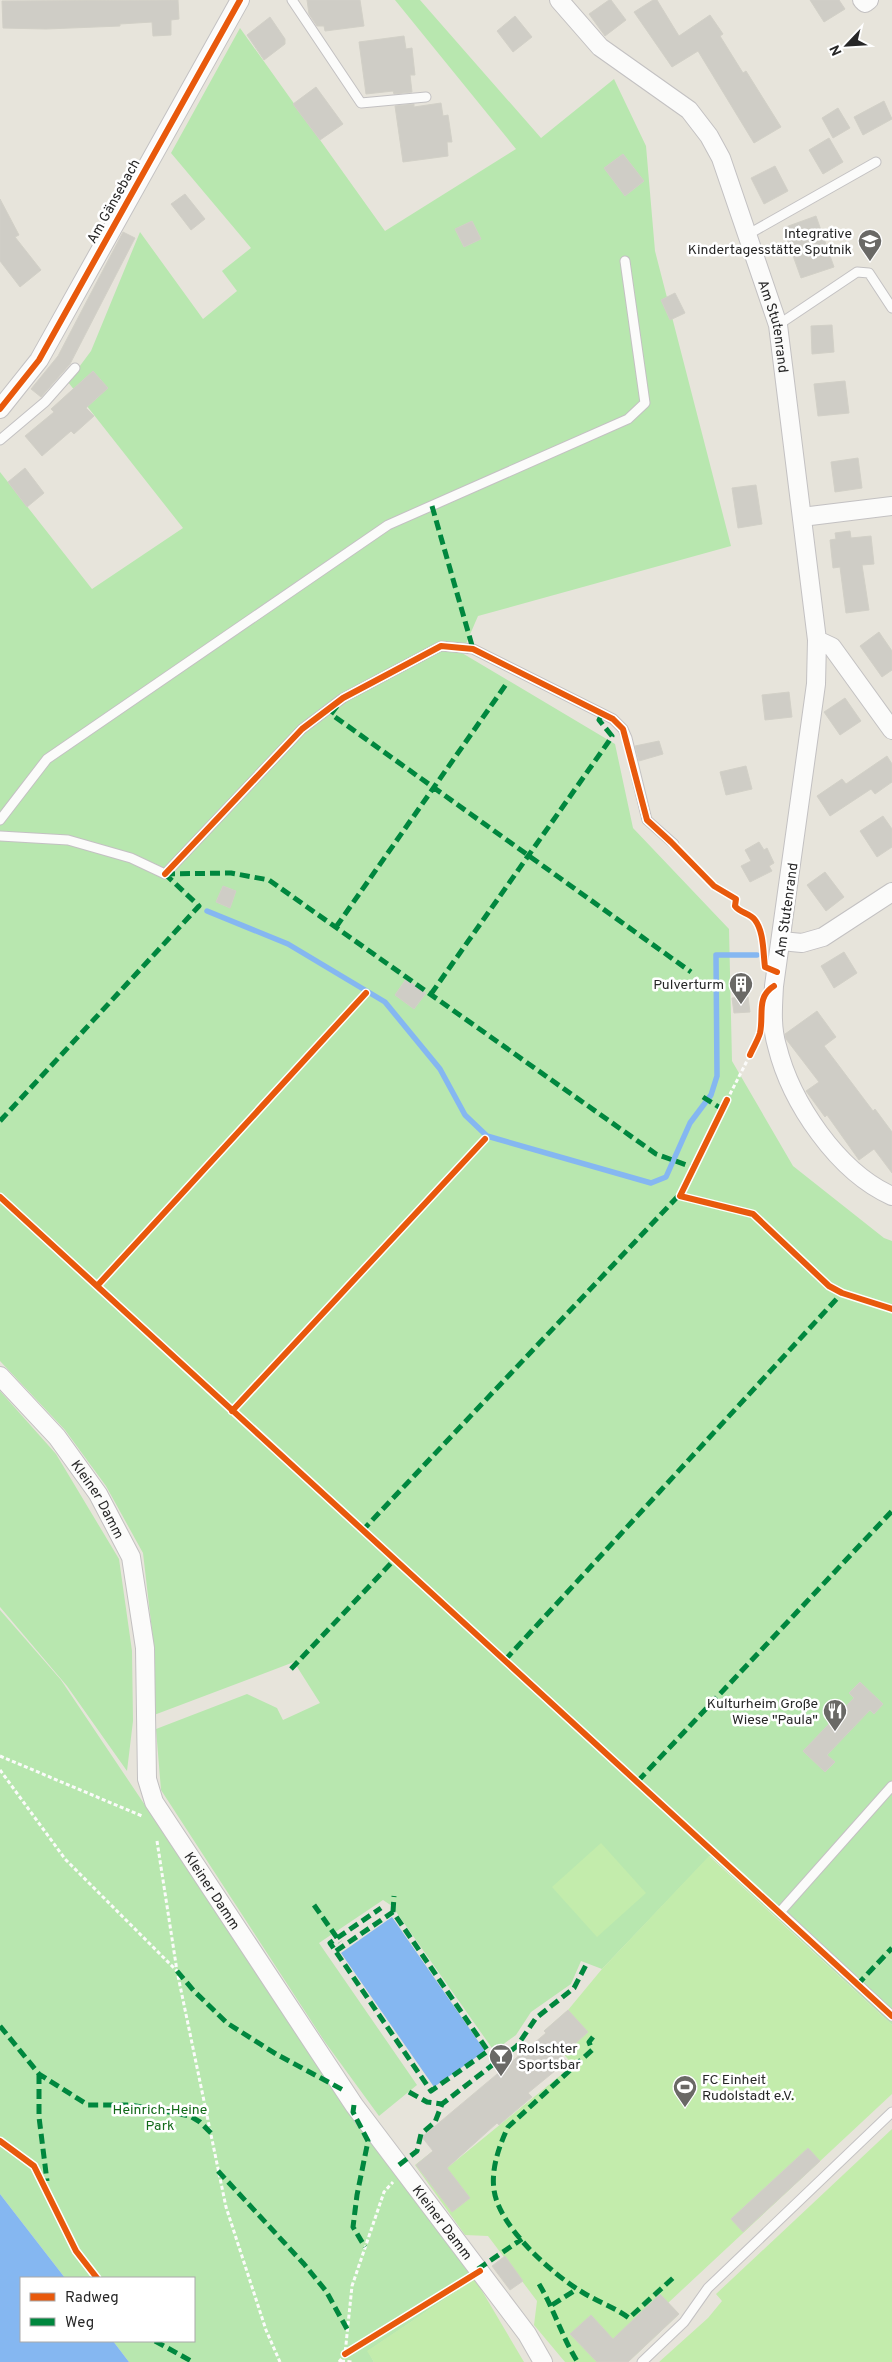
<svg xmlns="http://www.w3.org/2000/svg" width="892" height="2362" font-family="Overpass,sans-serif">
  <rect width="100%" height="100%" fill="#e7e4db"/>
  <path fill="#b8e7af" d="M395 0H420L541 138 614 79 646 146 655 251 731 546 478 616 462 653 615 744 633 828 729 929 732 1061 793 1166 884 1238 892 1241V2025L710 1856 602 1969 581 1961 571 1984 531 2012 516 2035 494 2051 392 1906 383 1900 319 1943 417 2085 379 2116 325 2042 161 1790 156 1729 247 1694 277 1708 283 1720 320 1703 294 1662 154 1715V1648L143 1553 106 1486 65 1430 0 1361V472L92 589 183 528 68 382 91 351 140 232 203 319 237 291 222 271 251 248 171 153 240 28 385 231 516 149Z
    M0 1391 56 1454 119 1559 132 1651 133 1721 127 1771 67 1686 0 1607Z
    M0 1610 61 1680 300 2036 475 2279 368 2351 374 2362H129L113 2341H194V2278H65L0 2194Z"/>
  <path fill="#c3ecac" d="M601 1843 646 1893 597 1937 552 1887Z
    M709 1856 892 2025V2094L668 2303 679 2314 628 2362H565L534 2325 537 2301 488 2236 465 2235 415 2165 433 2151 447 2168 573 2065 544 2031 568 2010 602 1969Z
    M892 2129V2362H659L708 2318 722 2301 716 2294Z
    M475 2279 524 2362H374L367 2351Z"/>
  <path fill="#85b7f1" d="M392 1917 485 2051 434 2087 341 1953Z
    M0 2194 65 2278H21V2341H113L129 2362H0Z"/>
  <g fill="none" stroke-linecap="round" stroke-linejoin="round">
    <path stroke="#85b7f1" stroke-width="5.5" d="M207 911 288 944 385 1002 440 1069 465 1115 487 1136 651 1183 666 1177 690 1123 711 1095 717 1076 716 955H757"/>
  </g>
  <path fill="#cfcdc6" stroke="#d2d0c7" d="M178 0 179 19 171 20V35L153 36 152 22 120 24V26L46 29 3 28 2 1Z
    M307 0H360L364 26 325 31 324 26H317L309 14Z
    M609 0H611L626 20 605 36 589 14Z
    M653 0H657L679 36 710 15 723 34 720 36 743 73 746 71 781 127 754 143 698 51 672 67 634 12Z
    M810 0H839L845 9 824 22Z
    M515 16 532 37 513 52 497 31Z
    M270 17 285 39V44L264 60 247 35Z
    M404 36 406 49 412 48 415 75H410L412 92 394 94 393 91 366 94 359 42Z
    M316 87 343 124 320 140 293 104Z
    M884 101 892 119 863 135 854 117Z
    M441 103 443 116 448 115 452 142H447L448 156 403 162 395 106 414 104V107Z
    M838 108 850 128 833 138 822 118Z
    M829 138 843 162 823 174 809 150Z
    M623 154 644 181 625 196 604 168Z
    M775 166 788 191 764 204 751 178Z
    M185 194 205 219 191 230 171 204Z
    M0 199 19 235 15 237 41 270 20 287 0 261Z
    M816 216 834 267 801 278 783 228Z
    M472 221 481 239 464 247 455 229Z
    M123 232 135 238 70 364 41 397 31 389 58 356Z
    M675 293 685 313 670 320 661 300Z
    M832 325 834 352 812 354 811 326Z
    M93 371 108 388 86 408 94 416 74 434 71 431 42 456 25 436 54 412 51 409Z
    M845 381 849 413 818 416 814 384Z
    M858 458 862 488 835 492 831 462Z
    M25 468 44 493 27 507 8 482Z
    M756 485 762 524 738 528 732 488Z
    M850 531 851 538 871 536 874 564 862 565 869 610 846 613 840 567 833 568 830 540 836 539 835 533Z
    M879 632 892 651V670L882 677 860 646Z
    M789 692 792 717 765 720 762 695Z
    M845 698 861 721 840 735 824 712Z
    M659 741 663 754 639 761 635 746Z
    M887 756 892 764V782L875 794 871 789 830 816 817 796 842 779 846 784Z
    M746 766 752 789 726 795 720 772Z
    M883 816 892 829V847L877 857 860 831Z
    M759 842 764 850 767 848 774 863 769 866 772 871 750 882 741 866 751 861 745 850Z
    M825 872 844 897 826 911 807 885Z
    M223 886 236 891 230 908 216 902Z
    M844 952 857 973 834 988 821 966Z
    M406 979 426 993 414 1009 395 995Z
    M748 997 750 1012 734 1013 732 998Z
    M817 1011 836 1037 824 1046 873 1111 875 1109 892 1132V1173L874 1149 859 1160 827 1115 825 1117 806 1091 819 1082 786 1039 785 1034Z
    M860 1682 883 1704 874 1714 870 1710 827 1755 835 1762 825 1772 803 1751 854 1698 849 1693Z
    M568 2010 588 2032 562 2056 567 2061 528 2093 532 2097 499 2125 497 2123 447 2168 470 2198 452 2212 416 2165 433 2151 422 2137 546 2033 544 2031Z
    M808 2148 820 2161 743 2232 731 2219Z
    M505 2256 523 2281 510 2290 492 2266Z
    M660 2294 679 2314 628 2362H597L570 2334 591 2315 613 2339Z"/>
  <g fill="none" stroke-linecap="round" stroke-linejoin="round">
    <g stroke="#c3c1c2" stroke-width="11">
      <path id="lane" d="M292 0 361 103 426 97
        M747 235 876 162
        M778 325 857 272 869 273 892 308
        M0 440 45 402 75 368
        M0 820 47 759 388 525 628 419 645 403 625 261
        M0 836 68 840 131 858 165 874 302 729 343 698 441 646 473 649 613 719 623 729 627 738 647 820 674 844
        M892 1786 780 1912 892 2016
        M642 2362 684 2322 708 2288 892 2112"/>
    </g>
    <g stroke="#c3c1c2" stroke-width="20">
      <g id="street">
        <path id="s1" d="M559 0 600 47 689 110 709 136 721 158 778 325 817 640 832 647 892 730"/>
        <path d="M862 0 865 3 869 0"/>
        <path d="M0 409 39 360 240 0"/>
        <path d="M802 517 892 506"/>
        <path d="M817 640 816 684 774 986C773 1006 771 1026 777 1046 791 1103 838 1172 892 1196"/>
        <path d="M781 941 802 943 823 937 892 892"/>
        <path id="s2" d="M0 1376 57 1437 98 1494 131 1557 145 1648 147 1779 154 1802 354 2105 527 2334 543 2362"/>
      </g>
    </g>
    <path stroke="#fbfbfa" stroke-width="3" stroke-dasharray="4 2.5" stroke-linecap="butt" d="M727 1100 750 1055
      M0 1756 142 1816
      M0 1770 65 1859 177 1971
      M157 1841 177 1971 226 2207 266 2330 280 2362
      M341 2361 353 2362
      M339 2362 345 2354 352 2286 384 2192 393 2182"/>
    <use href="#lane" stroke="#fbfbfa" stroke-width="9"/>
    <use href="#street" stroke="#fbfbfa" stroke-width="18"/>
    <path stroke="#00873e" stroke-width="5" stroke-dasharray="10 5" stroke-linecap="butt" d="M432 506 473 649
      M337 706 331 714 691 972
      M165 874 231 873 269 880 656 1154 692 1167
      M336 927 507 683
      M431 994 609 741 612 736 599 720 602 714
      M703 1097 722 1109
      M0 1121 199 906 165 874
      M362 1531 681 1193
      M505 1660 842 1293
      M291 1669 394 1560
      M638 1781 892 1511
      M314 1905 340 1942
      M393 1912 394 1896
      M336 1951 393 1912 488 2051 431 2091 330 1943 381 1908
      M177 1971 194 1991 227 2023 276 2054 345 2091
      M857 1985 892 1948
      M0 2026 39 2074 88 2105H131L190 2116 200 2122 211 2133
      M593 2037 589 2042 592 2050 508 2127C499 2146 491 2169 494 2190 499 2227 552 2274 582 2292 598 2302 614 2307 629 2318L673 2278
      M39 2074V2117L47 2181
      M409 2092 427 2102 442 2104
      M354 2105 353 2112 368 2141 357 2195 353 2227 365 2247
      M399 2165 417 2151 421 2134 435 2122 442 2104 517 2046 536 2018 574 1988 586 1965
      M218 2171 304 2264 326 2291 347 2329
      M478 2269 522 2239
      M539 2284C554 2309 562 2337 577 2361
      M552 2305 577 2289
      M155 2341 193 2362"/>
    <g stroke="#fff" stroke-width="9">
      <path id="cycleway" d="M0 409 39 360 240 0
        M165 874 302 729 343 698 441 646 473 649 613 719 623 729 647 820 671 842 714 886 736 899 735 906C740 913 750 913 755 920 764 932 763 952 765 967L777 972
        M750 1055C753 1048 758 1040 760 1033 764 1015 756 997 774 986
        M727 1100 680 1196 753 1214 829 1286 842 1293 892 1309
        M0 1197 892 2016
        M97 1286 366 993
        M232 1411 485 1139
        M0 2141 34 2166 76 2251 97 2278
        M345 2354 480 2271"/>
    </g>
    <use href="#cycleway" stroke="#e8590c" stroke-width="6"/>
  </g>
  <defs>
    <g id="school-pin" transform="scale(1.25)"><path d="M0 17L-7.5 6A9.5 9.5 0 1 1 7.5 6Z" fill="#6a6966" stroke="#fff"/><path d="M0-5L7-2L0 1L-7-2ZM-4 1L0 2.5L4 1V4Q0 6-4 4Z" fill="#fff"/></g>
    <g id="building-pin" transform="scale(1.25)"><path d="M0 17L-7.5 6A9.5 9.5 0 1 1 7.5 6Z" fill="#6a6966" stroke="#fff"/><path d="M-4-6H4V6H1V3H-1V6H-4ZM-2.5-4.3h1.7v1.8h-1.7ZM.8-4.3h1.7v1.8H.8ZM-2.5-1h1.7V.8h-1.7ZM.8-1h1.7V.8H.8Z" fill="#fff"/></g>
    <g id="restaurant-pin" transform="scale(1.25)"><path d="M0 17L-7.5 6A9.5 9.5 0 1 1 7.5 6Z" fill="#6a6966" stroke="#fff"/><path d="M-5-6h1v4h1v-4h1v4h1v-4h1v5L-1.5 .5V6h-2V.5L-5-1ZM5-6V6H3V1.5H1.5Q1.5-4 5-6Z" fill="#fff"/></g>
    <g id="bar-pin" transform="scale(1.25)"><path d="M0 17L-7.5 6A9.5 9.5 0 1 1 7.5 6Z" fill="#6a6966" stroke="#fff"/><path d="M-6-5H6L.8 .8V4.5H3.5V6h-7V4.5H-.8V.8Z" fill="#fff"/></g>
    <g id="stadium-pin" transform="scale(1.25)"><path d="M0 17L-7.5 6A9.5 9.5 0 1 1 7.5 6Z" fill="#6a6966" stroke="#fff"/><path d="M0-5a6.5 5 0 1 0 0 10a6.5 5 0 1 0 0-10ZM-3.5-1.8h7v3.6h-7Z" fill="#fff"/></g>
  </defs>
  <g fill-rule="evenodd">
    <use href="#school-pin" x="870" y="241"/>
    <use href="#building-pin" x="741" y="984"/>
    <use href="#restaurant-pin" x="835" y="1711"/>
    <use href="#bar-pin" x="501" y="2056"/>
    <use href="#stadium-pin" x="685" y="2087"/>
  </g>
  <g text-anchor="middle" stroke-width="5" stroke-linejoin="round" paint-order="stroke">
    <g font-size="14" fill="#272727" stroke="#fff">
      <text transform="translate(113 201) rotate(-61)" y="5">Am Gänsebach</text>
      <text dy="5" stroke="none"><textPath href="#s1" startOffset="406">Am Stutenrand</textPath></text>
      <text transform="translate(786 910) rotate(-82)" y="5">Am Stutenrand</text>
      <text dy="5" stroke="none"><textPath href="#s2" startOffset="158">Kleiner Damm</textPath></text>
      <text dy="5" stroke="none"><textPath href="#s2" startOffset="578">Kleiner Damm</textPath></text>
      <text dy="5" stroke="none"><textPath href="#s2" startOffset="982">Kleiner Damm</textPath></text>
    </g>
    <g font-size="14" fill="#272727" stroke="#fff" text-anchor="end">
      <text x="852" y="238">Integrative<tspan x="852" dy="16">Kindertagesstätte Sputnik</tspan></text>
      <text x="724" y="989">Pulverturm</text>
      <text x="818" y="1708">Kulturheim Große<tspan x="818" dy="16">Wiese "Paula"</tspan></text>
      <text x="518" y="2053" text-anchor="start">Rolschter<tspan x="518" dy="16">Sportsbar</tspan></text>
      <text x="702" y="2084" text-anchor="start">FC Einheit<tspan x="702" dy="16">Rudolstadt e.V.</tspan></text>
    </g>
    <g font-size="14" fill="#116918" stroke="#fff">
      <text x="160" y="2114">Heinrich-Heine<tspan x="160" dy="16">Park</tspan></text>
    </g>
  </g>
  <rect x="20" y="2277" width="175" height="65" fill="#ffffff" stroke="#a9a9a9"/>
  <rect x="30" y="2293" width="25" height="8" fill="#e8590c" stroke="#a9a9a9"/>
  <text x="65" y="2302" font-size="15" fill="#272727">Radweg</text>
  <rect x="30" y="2318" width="25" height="8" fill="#00873e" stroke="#a9a9a9"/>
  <text x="65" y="2327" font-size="15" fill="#272727">Weg</text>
  <g transform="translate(847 45) rotate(245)" stroke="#ffffff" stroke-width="4" paint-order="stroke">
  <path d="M0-4L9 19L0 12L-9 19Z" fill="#272727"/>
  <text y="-8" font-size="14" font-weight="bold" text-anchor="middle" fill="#272727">N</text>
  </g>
</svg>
